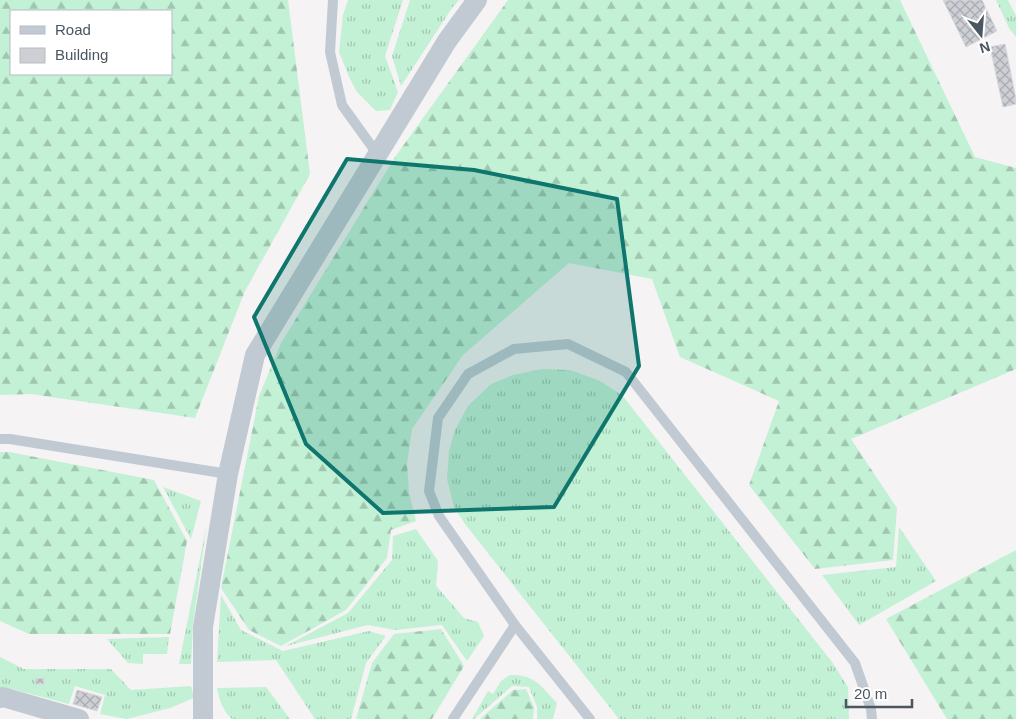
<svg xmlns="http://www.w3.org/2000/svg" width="1016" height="719" font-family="Arial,sans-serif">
  <defs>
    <pattern id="grass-tufts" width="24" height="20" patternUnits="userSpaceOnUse" patternTransform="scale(1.25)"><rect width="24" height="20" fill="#c3f1d5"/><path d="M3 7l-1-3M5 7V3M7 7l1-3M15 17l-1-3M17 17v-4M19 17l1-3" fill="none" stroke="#a0c6b0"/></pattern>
    <pattern id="forest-firs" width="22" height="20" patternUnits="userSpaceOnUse" patternTransform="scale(1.25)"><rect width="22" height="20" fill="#c3f1d5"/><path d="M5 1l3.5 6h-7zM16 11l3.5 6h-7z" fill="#a0c6b0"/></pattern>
    <pattern id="building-cross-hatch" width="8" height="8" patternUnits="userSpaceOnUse" patternTransform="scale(1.25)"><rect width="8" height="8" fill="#cdcfd5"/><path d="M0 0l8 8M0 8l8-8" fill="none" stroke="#a8abb0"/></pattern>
  </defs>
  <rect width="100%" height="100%" fill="#f5f3f3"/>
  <path fill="url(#grass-tufts)" d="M348 0H403L385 56 398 92 390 110 376 111 357 92 350 79 339 52 343 15Z
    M410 0H459L452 8 401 86 392 56Z
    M996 0H1008L1016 16V37L1009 28Z
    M542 369 570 370 598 380 622 395 832 662 848 687 849 719H619L465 524 454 507 447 479 449 451 455 430 468 406 491 384 513 375Z
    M163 487 201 501 191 539Z
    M207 523 193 624 191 664H179Z
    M899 527 936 581 859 625 822 575 896 567Z
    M416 529 438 561 436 586 464 618 478 622 484 636 467 661 442 625 395 630 368 625 286 646 348 613 392 560 393 536Z
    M221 595 241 630 283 651 369 631 386 636 366 663 351 719H315L276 660 217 662Z
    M169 637 167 654H143V664L128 663 107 639Z
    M0 657 24 669H111L131 690 191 686 194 698 170 708 127 719 100 714 105 695 75 686 69 704 12 689 0 690Z
    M510 675C535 674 542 687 557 703L553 719H537V707L529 687 512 686 474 719H472L488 691 493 694 501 681Z
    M266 687 290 719H232C223 711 219 700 217 688Z"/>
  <path fill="url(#forest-firs)" fill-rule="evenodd" d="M0 0H288L310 174 245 291 195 418 31 394 0 395ZM11 11H171V74H11Z
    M508 0H900L975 157 1016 168V369L851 439 897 508 893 560 815 569 749 485 779 401 680 357 652 279 569 263 463 355 412 429 407 464 409 493 416 521 391 530 387 558 346 610 281 646 249 630 221 588 259 396 281 343 395 157Z
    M0 452H9L154 480 187 541 170 634H29L0 621Z
    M1016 550V719H947L886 619Z
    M441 629 464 666 432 719H356L372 663 394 634Z
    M526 689 534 707 533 719H480L513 690Z"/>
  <path fill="url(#building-cross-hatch)" stroke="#d7d9de" d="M943 0H982L997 31 966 47Z
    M1005 44 1016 99V104L1003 107 990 47Z
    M44 678V684H35V679Z
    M77 690 102 697 97 711 73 704Z"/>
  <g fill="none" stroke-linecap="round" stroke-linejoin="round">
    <path stroke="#c1cad2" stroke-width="10" d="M333 0 330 52 342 105 378 155
      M0 439H10L228 474
      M453 719 515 625
      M590 719 515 625 439 516 429 491 438 418 468 374 514 349 568 344 626 372 855 663 871 709 872 719"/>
    <path stroke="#c1cad2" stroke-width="20" d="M0 698 3 697 79 719
      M203 719V627L228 474 255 355 447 41 477 0"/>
  </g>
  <path fill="#0f766e" fill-opacity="0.2" stroke="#0f766e" stroke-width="4" stroke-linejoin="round" d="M347 159 474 170 617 199 639 366 554 507 383 513 306 444 254 317Z"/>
  <rect x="10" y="10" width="162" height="65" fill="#ffffff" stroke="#b7bbc0"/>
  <rect x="20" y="26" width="25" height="8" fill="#c1cad2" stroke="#b7bbc0"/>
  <text x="55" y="35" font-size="15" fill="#4a5661">Road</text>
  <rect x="20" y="48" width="25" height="15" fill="#cdcfd5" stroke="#b7bbc0"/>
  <text x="55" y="60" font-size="15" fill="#4a5661">Building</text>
  <g transform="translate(981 35) rotate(163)" stroke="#ffffff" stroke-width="4" paint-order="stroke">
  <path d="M0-4L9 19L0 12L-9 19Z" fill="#4a5661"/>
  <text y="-8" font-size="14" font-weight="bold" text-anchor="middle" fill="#4a5661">N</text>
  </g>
  <path d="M846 699v8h66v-8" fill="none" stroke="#4a5661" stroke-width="2.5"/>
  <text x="854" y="699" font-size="15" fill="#4a5661" stroke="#ffffff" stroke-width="4" paint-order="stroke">20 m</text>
</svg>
